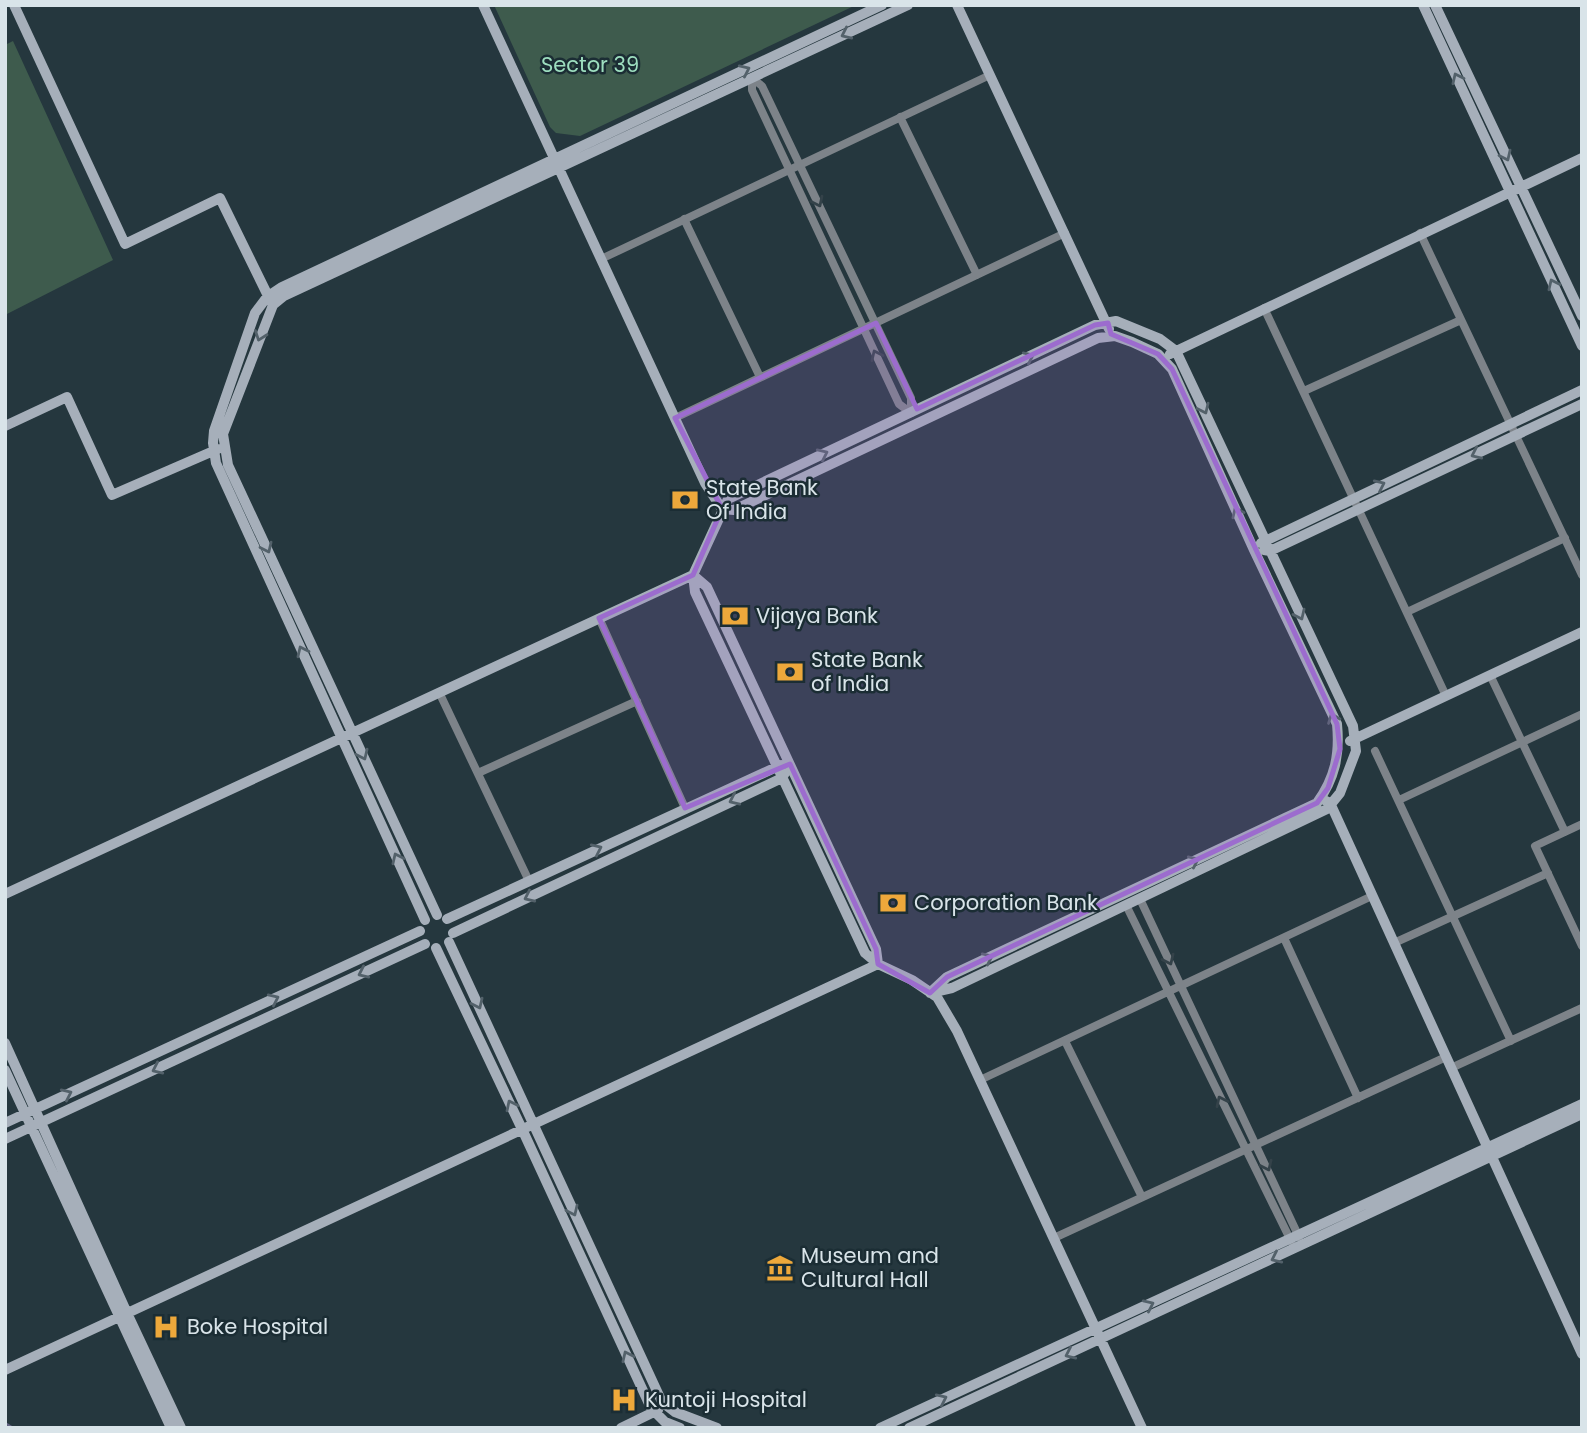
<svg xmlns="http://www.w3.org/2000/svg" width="1587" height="1433" font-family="Poppins,sans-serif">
  <rect width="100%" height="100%" fill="#25373e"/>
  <path fill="#3e5b4d" d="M494 5H856L580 136 556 133 550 127Z
    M13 41 113 260 5 315V45Z"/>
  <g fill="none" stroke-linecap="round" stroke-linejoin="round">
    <path stroke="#656685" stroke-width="2.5" d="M5 1423 13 1428"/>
    <path stroke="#7d8389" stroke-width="8" d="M752 78 762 86 911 398V413
      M752 78V90L899 404 911 413
      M900 117 977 275
      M684 219 760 377
      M1420 233 1582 575
      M601 259 990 75
      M1264 308 1446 696
      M1304 391 1461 320
      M675 418 1065 233
      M1407 612 1565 538
      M599 618 685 808
      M1490 675 1565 832
      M439 692 529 881
      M1375 751 1511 1041
      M478 773 637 701
      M1399 800 1582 714
      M1582 824 1535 846 1582 946
      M1140 899 1299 1237
      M1126 905 1291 1241
      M1284 938 1358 1098
      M1394 943 1548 873
      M1065 1041 1142 1197
      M1451 1068 1582 1008
      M980 1080 1372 896
      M1054 1238 1446 1057"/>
    <path stroke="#a6afba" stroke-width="10" d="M14 5 125 244 220 198 271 302
      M483 5 705 483 722 509
      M957 5 1109 329
      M1423 5 1582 346
      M1435 5 1582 316
      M1170 354 1582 158
      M5 426 67 397 112 495 218 449
      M722 509 734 510 1098 338 1115 336 1132 342 1158 354 1172 369 1254 550 1337 724C1340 755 1335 778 1317 803L947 977 932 991
      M1261 543 1582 390
      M1264 550 1270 551 1582 404
      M693 575 707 587 876 949 878 964 865 953 695 592Z
      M1350 741 1582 632
      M1326 801 1331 805 1582 1354
      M5 894 693 575 728 499 1095 325 1116 321 1160 339 1176 351 1353 726 1356 751 1340 793 1327 809 952 988 930 993
      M437 915 228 465 223 434 273 305 284 296 908 5
      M447 919 781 765
      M425 920 216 463 213 443 214 431 255 313 267 297 282 287 882 5
      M453 933 782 778 785 773
      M449 942 662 1402 675 1412 717 1428
      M436 948 522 1129 651 1408 665 1422 680 1428
      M5 1043 127 1313 181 1428
      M5 1070 171 1428
      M5 1123 420 931
      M5 1139 425 944
      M5 1370 878 964 912 980 937 997 957 1031 1142 1428
      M621 1428 658 1410
      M880 1428 1582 1104
      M909 1428 1582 1114"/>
  </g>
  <defs><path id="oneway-chevron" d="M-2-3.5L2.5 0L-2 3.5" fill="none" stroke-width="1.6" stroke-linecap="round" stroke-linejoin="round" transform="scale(1.75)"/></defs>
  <g stroke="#53616a">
    <use href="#oneway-chevron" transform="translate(846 34) rotate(155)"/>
    <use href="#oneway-chevron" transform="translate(745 70) rotate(-25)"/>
    <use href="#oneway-chevron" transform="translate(1457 78) rotate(-115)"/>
    <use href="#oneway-chevron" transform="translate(1506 156) rotate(65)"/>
    <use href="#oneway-chevron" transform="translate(1553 284) rotate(-115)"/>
    <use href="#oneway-chevron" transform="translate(260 336) rotate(110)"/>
    <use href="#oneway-chevron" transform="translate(1029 357) rotate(-25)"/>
    <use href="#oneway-chevron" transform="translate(1204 409) rotate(65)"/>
    <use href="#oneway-chevron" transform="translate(823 454) rotate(-25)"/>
    <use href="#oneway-chevron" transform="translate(1476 454) rotate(155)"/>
    <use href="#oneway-chevron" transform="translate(1380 485) rotate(-25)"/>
    <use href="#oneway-chevron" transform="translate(1237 512) rotate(-115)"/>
    <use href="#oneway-chevron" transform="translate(267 548) rotate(65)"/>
    <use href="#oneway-chevron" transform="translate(1300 615) rotate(65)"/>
    <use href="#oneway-chevron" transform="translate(302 651) rotate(-115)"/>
    <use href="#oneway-chevron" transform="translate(1333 718) rotate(-111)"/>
    <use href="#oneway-chevron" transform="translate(363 755) rotate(65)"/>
    <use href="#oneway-chevron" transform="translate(734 800) rotate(155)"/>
    <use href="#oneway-chevron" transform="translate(597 849) rotate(-25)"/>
    <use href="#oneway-chevron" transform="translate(397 858) rotate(-115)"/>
    <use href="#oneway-chevron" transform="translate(1194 861) rotate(-25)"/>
    <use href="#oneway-chevron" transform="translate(529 897) rotate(155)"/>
    <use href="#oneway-chevron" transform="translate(988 958) rotate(-25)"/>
    <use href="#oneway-chevron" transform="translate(363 973) rotate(155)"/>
    <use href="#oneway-chevron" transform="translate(274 999) rotate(-25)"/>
    <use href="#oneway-chevron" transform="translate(478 1004) rotate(65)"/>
    <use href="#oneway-chevron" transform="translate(157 1069) rotate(155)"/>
    <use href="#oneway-chevron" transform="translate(67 1094) rotate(-25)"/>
    <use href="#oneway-chevron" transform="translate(511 1105) rotate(-116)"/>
    <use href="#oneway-chevron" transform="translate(573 1211) rotate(65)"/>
    <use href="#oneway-chevron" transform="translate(1276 1258) rotate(155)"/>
    <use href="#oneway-chevron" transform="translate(1149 1305) rotate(-25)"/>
    <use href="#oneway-chevron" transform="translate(1070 1354) rotate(155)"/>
    <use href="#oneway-chevron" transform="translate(627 1356) rotate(-115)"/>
    <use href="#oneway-chevron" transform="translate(942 1399) rotate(-25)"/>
  </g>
  <g stroke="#344249">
    <use href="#oneway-chevron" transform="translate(818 202) rotate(64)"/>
    <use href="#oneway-chevron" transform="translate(876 355) rotate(-115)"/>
    <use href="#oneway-chevron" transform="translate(1169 960) rotate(65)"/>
    <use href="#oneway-chevron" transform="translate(1221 1101) rotate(-116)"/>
    <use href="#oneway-chevron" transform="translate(1267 1166) rotate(65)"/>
  </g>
  <path fill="#9c6cce" fill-opacity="0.2" stroke="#9c6cce" stroke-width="5" stroke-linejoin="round" d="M876 323 917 409 1095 325 1108 323 1111 334 1158 354 1172 369 1337 724 1340 749 1328 788 1317 803 947 977 930 993 878 964 876 949 790 764 685 808 599 618 693 575 722 509 675 418Z"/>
  <defs>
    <g id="bank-bare" transform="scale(2.1)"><path d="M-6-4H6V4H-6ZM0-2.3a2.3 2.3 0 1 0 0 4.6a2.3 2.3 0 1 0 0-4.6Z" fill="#eda83b" stroke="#1b2d34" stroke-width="2.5" paint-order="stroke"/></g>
    <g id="museum-bare" transform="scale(2.1)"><path d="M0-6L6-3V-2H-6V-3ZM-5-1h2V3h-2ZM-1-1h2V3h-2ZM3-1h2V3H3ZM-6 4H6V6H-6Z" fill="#eda83b" stroke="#1b2d34" stroke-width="2.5" paint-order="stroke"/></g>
    <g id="hospital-bare" transform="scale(2.1)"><path d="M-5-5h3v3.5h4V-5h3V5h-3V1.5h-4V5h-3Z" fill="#eda83b" stroke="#1b2d34" stroke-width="2.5" paint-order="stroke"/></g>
  </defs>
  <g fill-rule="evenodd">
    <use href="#bank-bare" x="685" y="500"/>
    <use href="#bank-bare" x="735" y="616"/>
    <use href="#bank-bare" x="790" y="672"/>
    <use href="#bank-bare" x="893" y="903"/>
    <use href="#museum-bare" x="780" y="1268"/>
    <use href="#hospital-bare" x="166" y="1327"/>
    <use href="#hospital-bare" x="624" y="1400"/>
  </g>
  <g text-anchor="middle" stroke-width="5" stroke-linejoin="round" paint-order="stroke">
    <g font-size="21" fill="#9ddebf" stroke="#1b2d34">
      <text x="590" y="72">Sector 39</text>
    </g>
    <g font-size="21" fill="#d9e4e9" stroke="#1b2d34" text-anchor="start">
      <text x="706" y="495">State Bank<tspan x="706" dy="24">Of India</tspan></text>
      <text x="756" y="623">Vijaya Bank</text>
      <text x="811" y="667">State Bank<tspan x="811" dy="24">of India</tspan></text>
      <text x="914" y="910">Corporation Bank</text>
      <text x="801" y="1263">Museum and<tspan x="801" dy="24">Cultural Hall</tspan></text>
      <text x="187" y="1334">Boke Hospital</text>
      <text x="645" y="1407">Kuntoji Hospital</text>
    </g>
  </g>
  <rect width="1587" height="1433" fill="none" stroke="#d9e4e9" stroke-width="14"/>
</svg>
